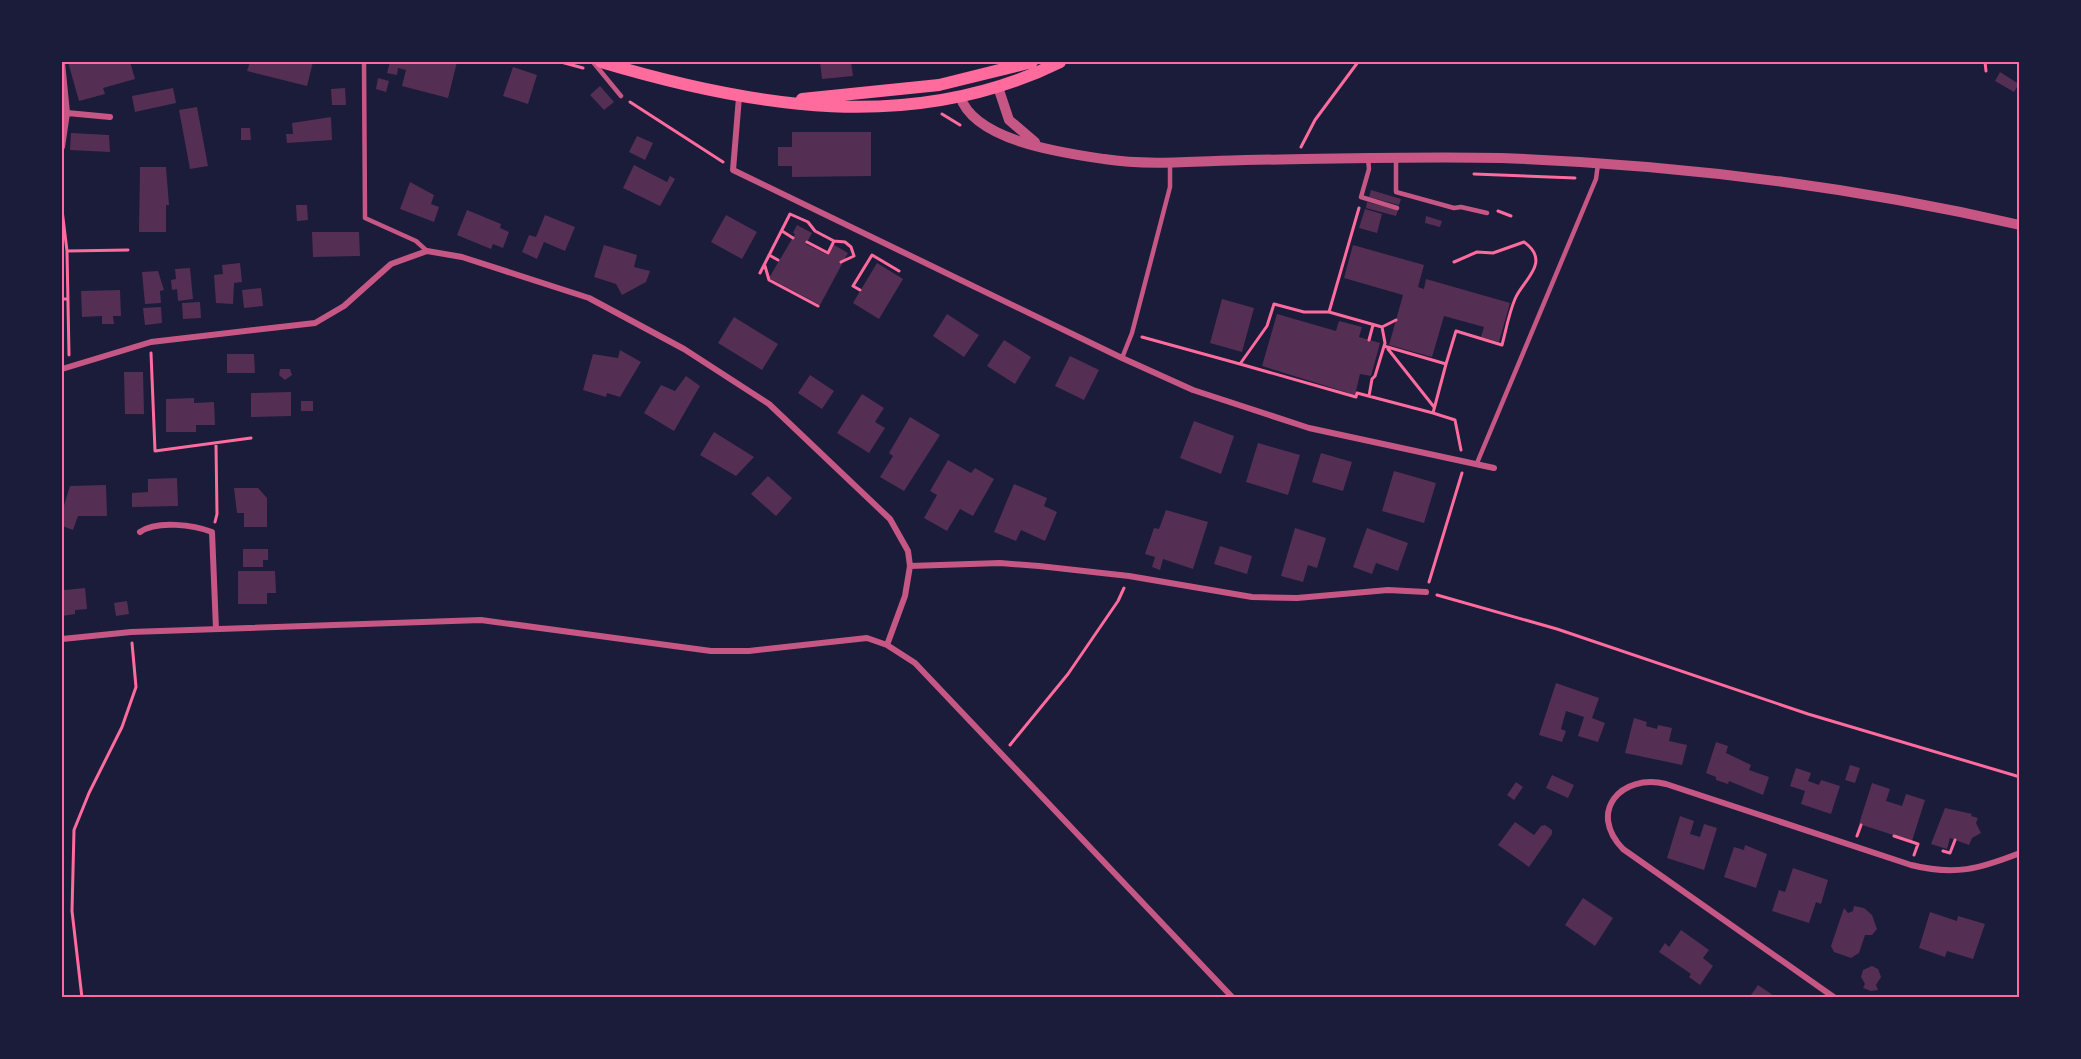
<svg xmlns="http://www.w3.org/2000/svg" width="2081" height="1059" font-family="Rubik,sans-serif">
  <rect width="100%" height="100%" fill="#1b1b3a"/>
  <path fill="#542f53" d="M68 62H130L135 79 103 88 105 94 79 101Z
    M250 62H313L307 86 247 71Z
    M390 62H457L448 98 402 86 406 70 398 68 397 75 387 73Z
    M820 62H851L853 76 822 79Z
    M513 67 537 75 528 104 503 96Z
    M2000 72 2019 84 2014 92 1995 81Z
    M378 78 389 81 386 92 376 89Z
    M600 86 614 102 604 110 590 95Z
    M173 88 176 103 135 112 132 96Z
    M345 88 346 105H332L331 89Z
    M197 107 208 166 190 169 179 110Z
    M331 117 332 140 287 143 286 134H293L292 123Z
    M241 128H250L251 140H241Z
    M792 132H871V176L792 177V166H778V147H792Z
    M71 133 109 135 110 152 70 150Z
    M637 136 653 143 645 160 629 152Z
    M634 165 667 182 670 176 675 179 660 206 623 188Z
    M140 167H166L169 205H166V232H139Z
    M410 182 434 195 431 204 439 207 434 222 400 209Z
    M1371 190 1401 199 1399 205 1369 197Z
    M1367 202 1398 210 1396 216 1366 208Z
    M296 205H307L308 220 297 221Z
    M1365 209 1382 214 1377 233 1359 228Z
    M467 210 501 224 500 228 509 232 503 248 493 244 491 249 457 235Z
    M545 215 575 227 565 251 544 242 537 259 522 252 529 235 536 237Z
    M726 215 757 232 742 259 711 242Z
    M1426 216 1442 221 1440 227 1425 223Z
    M797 225 812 233 806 244 828 255 834 245 848 253 820 305 769 278 795 234 793 233Z
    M312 232H359L360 256 313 257Z
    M604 245 637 255 634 267 650 271 646 282 622 295 616 284 594 277Z
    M1353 245 1424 265 1418 287 1424 289 1426 279 1510 303 1499 342 1481 337 1484 327 1444 316 1432 357 1389 345 1403 295 1344 278Z
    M240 263 242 282 234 283 233 304 216 303 214 275 223 274 222 265Z
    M877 263 903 279 879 319 853 303Z
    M190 268 193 299 178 301 177 289 172 290 171 280 176 279 175 269Z
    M158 271 164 290 160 291 161 303 145 304 142 272Z
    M261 288 263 306 244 308 242 290Z
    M120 290 121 316H113L114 324H102V316L82 317 81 291Z
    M1222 299 1254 308 1242 352 1210 343Z
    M200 302 201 318 183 319 182 303Z
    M161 307 162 323 145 325 143 308Z
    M947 314 979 335 964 357 933 336Z
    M1277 314 1336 331 1339 321 1362 327 1359 337 1380 343 1371 376 1360 374 1355 395 1262 366Z
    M734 317 778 344 762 370 718 343Z
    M1004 340 1031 357 1015 384 987 366Z
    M620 350 641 362 620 397 607 393 606 397 583 390 593 354 618 358Z
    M227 354H254L255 373H227Z
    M1070 356 1099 370 1084 400 1055 386Z
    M280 369H290L292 375 285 380 279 375Z
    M124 372H143L144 414H125Z
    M810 375 834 391 822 409 798 393Z
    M686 376 700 386 674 431 644 413 661 385 675 391Z
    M291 392V416L251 417V393Z
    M862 394 884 408 875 422 885 428 869 453 837 433Z
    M194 398V403L214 402 215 425H196V432H166V399Z
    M301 401H313V411H301Z
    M910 417 940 435 904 491 880 477 893 456 889 453Z
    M1194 421 1234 436 1221 474 1180 458Z
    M714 432 754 457 736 476 700 455Z
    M1258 443 1300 455 1288 495 1246 482Z
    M1321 453 1352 462 1343 491 1312 482Z
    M948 460 971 473 975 468 994 479 973 516 960 509 947 531 924 518 937 495 930 491Z
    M1394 471 1436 483 1424 523 1382 511Z
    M768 476 792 498 776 516 751 494Z
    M177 478 178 506 132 507V493L148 492V479Z
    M1014 484 1047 498 1044 506 1057 512 1045 541 1021 530 1016 541 994 532Z
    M106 485 107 516H78L73 530 62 526V512L70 486Z
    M234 488H258L267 498V527H244V513H237Z
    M1166 510 1208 522 1193 569 1163 559 1160 570 1152 567 1155 557 1145 554 1154 528 1159 529Z
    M1295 528 1326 538 1317 568 1308 565 1303 582 1281 576Z
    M1367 528 1408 543 1398 571 1376 563 1372 574 1353 567Z
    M1220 546 1252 556 1247 574 1214 564Z
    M243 549H268V560H263V567H243Z
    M238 571H275L276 593H267V604H238Z
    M62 588 65 590 85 588 87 609 75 610V614L62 616Z
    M127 601 129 614 116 616 114 603Z
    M1556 683 1599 698 1592 718 1605 723 1598 742 1578 736 1584 717 1566 711 1561 729 1566 731 1562 742 1539 735Z
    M1634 718 1647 722 1646 726 1657 729 1658 725 1672 728 1669 741 1687 745 1682 765 1625 753Z
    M1716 742 1728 746 1726 753 1751 765 1749 770 1769 777 1763 795 1729 781 1728 784 1716 780V777L1706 773Z
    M1850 765 1860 768 1855 783 1845 780Z
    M1796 768 1811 773 1808 781 1819 785 1821 780 1840 786 1831 814 1801 804 1805 791 1790 786Z
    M1552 775 1574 785 1568 798 1546 788Z
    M1516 782 1523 787 1514 800 1507 795Z
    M1872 783 1890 789 1886 801 1902 806 1906 794 1925 800 1912 841 1859 824Z
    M1945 808 1972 814 1971 816 1978 818 1976 823 1981 833 1972 838 1969 845 1950 838 1947 849 1931 844Z
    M1680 816 1694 821 1690 834 1700 837 1704 824 1717 828 1704 870 1667 858Z
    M1515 822 1534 835 1541 826 1545 825 1552 830V834L1529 867 1498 845Z
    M1745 845 1767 854 1756 888 1724 877 1734 847 1744 850Z
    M1793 868 1828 880 1821 904 1816 902 1809 923 1772 911 1779 890 1785 892Z
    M1583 898 1613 918 1595 946 1565 925Z
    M1854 906 1864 908 1872 915 1877 929 1872 935H1865L1859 953 1851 958 1834 952 1831 946 1844 908 1848 913 1853 911Z
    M1930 912 1957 921 1958 916 1985 924 1973 959 1947 951 1945 957 1919 948Z
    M1681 930 1709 950 1703 958 1713 966 1700 985 1689 977 1691 974 1659 952 1665 943 1669 947Z
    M1872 966 1878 969 1881 977 1876 985 1878 990 1871 991 1863 988 1865 984 1861 977 1863 970Z
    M1758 985 1777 998H1749Z"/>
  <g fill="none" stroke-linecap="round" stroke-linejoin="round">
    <path stroke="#ff6b9d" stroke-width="3" d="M561 62 583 68
      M1985 62 1986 71
      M2018 62H2020
      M630 102 723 162
      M942 114 960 125
      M1301 147 1315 120 1358 62
      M1474 174 1575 178
      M62 210 67 251 69 355
      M1498 211 1511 216
      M782 231 793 238
      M807 242 828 253 834 241
      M67 251 128 250
      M769 255 778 260
      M765 266 769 280 818 306
      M760 273 790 214 808 222 815 231 834 241 845 242 851 247 854 256 841 262
      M860 290 853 286 872 255 899 271
      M62 299H68
      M1329 312 1359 208
      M1382 327 1396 320
      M1142 337 1240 364 1267 326 1274 304 1304 312H1329L1382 327 1385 343 1375 376 1372 379 1369 396
      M1369 340 1373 325
      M1384 346 1446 364 1433 413 1455 420 1461 450
      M1388 349 1434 407
      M151 353 155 451 251 438
      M1240 364 1356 397 1357 393 1433 413
      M1446 364 1456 331 1502 345C1506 330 1509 313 1515 299 1523 280 1552 262 1524 242L1493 253 1477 252 1454 262
      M215 522 217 514 216 445
      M1429 582 1462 473
      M1437 595 1557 629 1808 714 2020 777
      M1010 745 1068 674 1118 601 1124 588
      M1857 836 1861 825
      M1894 836 1918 844 1914 855
      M1943 851 1950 853 1955 840
      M82 998 72 911 74 830 89 793 122 727 136 687 132 643"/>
    <path stroke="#c65784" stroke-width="4.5" d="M364 62 365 218 416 241 427 251
      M593 62 621 96
      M1368 158 1369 169 1361 197 1397 208
      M1396 158V192L1454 208 1461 207 1487 213
      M1122 358 1132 333 1170 187V164
      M1477 463 1596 179 1598 164"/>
    <path stroke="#c65784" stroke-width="6" d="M739 97 733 170 1122 358 1193 390 1309 428 1494 468
      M67 113 110 117
      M62 147 67 113 62 62
      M62 369 151 342 315 323 344 306 391 264 427 251 462 257 589 298 684 349 769 404 890 519 908 551 910 566 905 596 887 645
      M140 532C157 520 194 525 212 532L216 629
      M910 566 1000 563 1039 566 1129 576 1252 597 1297 598 1388 590 1426 592
      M62 639 131 632 481 620 711 651H749L867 638 887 645 915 663 1233 998
      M1835 998 1623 849C1587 812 1621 773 1666 784L1911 865C1955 876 1979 869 2020 853"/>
    <path stroke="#c65784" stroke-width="10" d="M998 87 1009 120 1035 142
      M960 96C974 141 1063 153 1104 159 1150 166 1198 161 1245 160 1330 159 1416 156 1501 158 1675 164 1850 186 2020 225"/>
    <path stroke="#ff6b9d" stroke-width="12" d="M601 62C752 107 912 135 1060 62
      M802 99 939 85 1032 62"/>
  </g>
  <rect width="2081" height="1059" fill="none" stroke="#1b1b3a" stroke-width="126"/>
  <rect x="63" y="63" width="1955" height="933" fill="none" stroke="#ff6b9d" stroke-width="2"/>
</svg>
